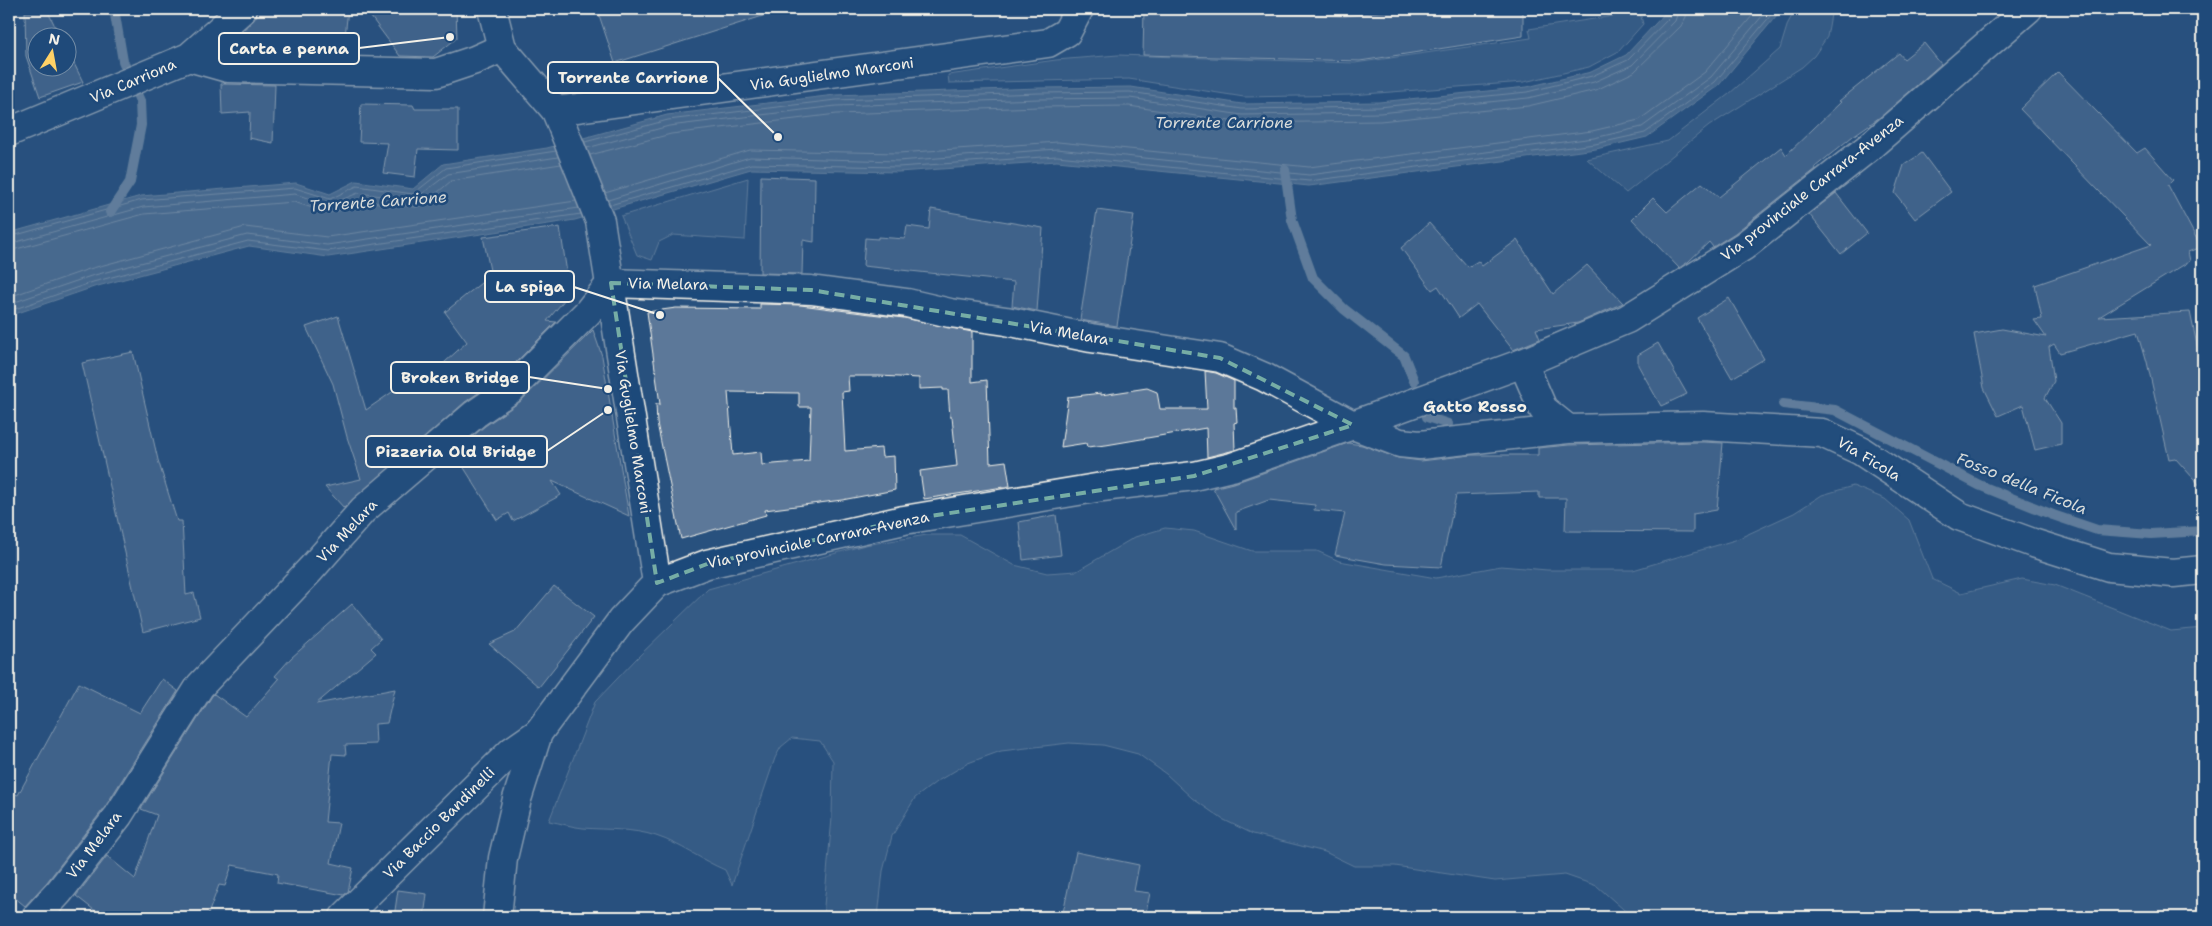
<svg xmlns="http://www.w3.org/2000/svg" width="2212" height="926" font-family="'Shantell Sans',sans-serif">
  <rect width="100%" height="100%" fill="#28517e"/>
  <filter id="ink" filterUnits="userSpaceOnUse"><feTurbulence type="fractalNoise" baseFrequency=".02" numOctaves="2"/><feDisplacementMap in="SourceGraphic" scale="10" xChannelSelector="R" yChannelSelector="G"/><feConvolveMatrix kernelMatrix="1 2 1 2 8 2 1 2 1" color-interpolation-filters="sRGB"/></filter>
  <g filter="url(#ink)">
    <path fill="#45688e" stroke="#9cacbb" d="M1619 9H1639L1643 24 1619 51 1589 67 1524 82 1351 95 1244 97 1129 79 949 83 948 75 1056 60 1118 55 1355 63 1531 38 1529 29 1620 15Z
      M1796 9H1832L1827 37 1814 56 1802 67 1709 126 1626 193 1587 159 1668 141 1729 94 1780 49 1788 23Z
      M748 178 745 240 673 235 659 242 652 260 637 255 621 216Z
      M1853 486 1885 499 1909 520 1932 579 1961 593 2022 579 2055 585 2171 631 2203 628V917H1632L1597 886 1565 875 1495 881 1395 866H1354L1325 852 1253 834 1222 819 1192 798 1166 774 1138 754 1103 745 1069 743 1001 751 968 763 936 782 915 798 892 836 883 871 878 917H823L832 818 833 761 820 741 792 738 781 747 775 758 732 885 725 870C701 860 681 844 656 836 632 828 607 830 583 828 572 827 560 823 549 821L595 702 637 658 708 589 865 545 927 535H960L1014 565 1047 573 1077 571 1135 537 1165 528 1194 531 1252 551H1317L1339 561 1436 578 1501 566 1547 570H1633L1735 540 1794 513 1822 495Z"/>
    <path fill="#6e88a2" stroke="#a4b2be" d="M1669 9H1782L1719 85 1647 137 1596 149 1309 186 1057 161 898 172 751 169 575 220 328 257 249 246 94 287 9 316V233L141 196 296 183 330 194 356 181 413 189 443 164 547 148 667 115 835 95 1039 88 1131 87 1242 104 1379 102 1527 87 1591 72 1626 55Z"/>
    <g fill="none" stroke-linecap="round" stroke-linejoin="round">
      <path stroke="#bec7cc" stroke-width="1" d="M585 142 668 120 836 100 1039 93 1130 92 1242 109 1379 107 1527 92 1592 76 1628 60 1670 17 1673 9
        M587 148 669 126 836 106 1039 99 1130 98 1242 115 1380 113 1528 98 1594 82 1632 65 1675 21 1679 9
        M590 155 671 134 837 114 1039 107 1129 106 1243 123 1380 121 1528 106 1596 90 1634 72 1681 26 1686 17 1687 9
        M605 193 750 150 898 153 1058 142 1309 167 1592 131 1639 120 1705 72 1758 9
        M608 200 750 157 898 161 1057 149 1309 175 1594 138 1642 127 1711 77 1768 9
        M610 205 751 164 898 167 1057 156 1309 181 1595 144 1645 133 1715 82 1776 9
        M9 237 142 200 295 188 330 199 357 186 413 194 446 168 556 151
        M9 244 143 207 295 194 329 205 358 193 414 200 448 174 558 157
        M9 251 144 214 294 202 328 213 338 211 360 201 416 207 424 204 451 181 561 164
        M9 297 89 269 245 227 327 237 576 201
        M9 304 91 276 247 235 327 245 579 208
        M9 311 93 282 248 241 328 251 581 214"/>
      <path stroke="#a4b2be" stroke-width="10" d="M1285 170 1292 220 1313 278 1344 309 1404 356 1414 381
        M110 212 130 182 141 125 140 101 123 61 114 9
        M1783 404 1835 410 1979 485 2053 515 2097 530 2151 534 2203 531
        M1427 417 1448 424"/>
    </g>
    <path fill="#5b7899" stroke="#f4f1e8" fill-rule="evenodd" d="M258 9H348L343 55 234 53 231 41 254 20Z
      M365 9H456L457 38 433 57 400 56Z
      M597 9H768L769 14 615 63Z
      M1144 9 1345 16 1402 9H1523V36L1360 61 1143 55Z
      M25 12H48L61 38H38V68H68V51L83 82 40 97 26 56Z
      M1924 43 1941 64 1883 115 1853 136 1815 167 1816 169 1735 233 1713 247 1709 242 1688 262 1679 268 1632 219 1653 198 1667 212 1702 183 1719 197 1781 147 1786 155 1841 102 1839 101 1899 53 1904 59Z
      M2058 72 2137 153 2145 148 2173 180 2168 185 2201 247 2188 252 2190 261 2099 317 2190 312 2203 373V489L2175 458 2169 459 2147 362 2138 331 2060 353 2054 344 2049 347 2054 381 2045 398 2061 423V444L2035 450 2023 405 1998 416 1984 388 1974 334 2002 329 2046 337 2034 320 2042 319 2035 285 2151 245 2020 109Z
      M221 84 275 85 273 143 249 138 250 112 222 114Z
      M361 104 413 105 415 109H458V150L418 149 415 177 383 173 388 143 359 142Z
      M1922 153 1951 192 1915 219 1895 193 1904 165Z
      M761 176 815 178 814 242 803 240 802 274 760 273Z
      M1836 193 1867 233 1841 254 1809 214Z
      M931 209 1043 228 1037 311 1012 306 1014 282 863 266 865 238 878 239V237L905 239 907 226 929 229Z
      M1097 210 1134 215 1117 326 1080 320Z
      M1429 223 1468 267 1478 261 1482 266 1517 240 1553 294 1587 265 1623 303 1578 323 1536 329 1540 339 1513 350 1477 304 1459 318 1438 286 1432 290 1401 248Z
      M560 227 570 293 547 321 556 322 500 378 465 402 344 508 325 487 361 479 347 437 333 384 306 327 338 316 366 410 417 375 422 383 467 342 445 312 491 275 483 237Z
      M1729 298 1764 359 1732 378 1697 318Z
      M760 304 801 305 854 312 904 318 972 332V382L987 380 990 463 1006 461 1010 486 924 499 920 471 957 466 952 417H950L948 390H943V388L919 389V378L879 376H848L849 391 842 392 845 451 881 448 882 457 894 456 895 490 842 500 765 510 766 515 681 539 657 423 656 404H660L647 312 676 308 760 309ZM728 392 799 393V407H811L809 461 762 465 761 452 733 455Z
      M593 330 602 356 629 516 552 481 561 495 513 521 509 513 497 520 454 452 485 426 521 401Z
      M1658 343 1687 394 1661 406 1638 365V355Z
      M133 352 158 460 177 521H182L186 595 194 593 200 617 143 632 82 363Z
      M1205 371 1216 373 1234 381V408H1236L1237 422 1234 423 1235 450 1207 457 1206 428 1106 445 1087 447 1086 443 1061 447 1068 397 1101 393V395L1147 388 1157 392 1160 409H1207Z
      M1703 442 1723 443 1717 510 1693 514V532L1565 531 1566 498H1539V492L1456 495 1441 567 1386 564 1335 555 1345 513 1314 510 1315 505 1269 500 1236 512V530L1213 488 1237 482 1348 443 1362 445 1398 458 1421 461 1471 455H1538V448L1569 445Z
      M1056 515 1061 555 1023 560 1019 522Z
      M554 586 594 617 539 687 489 644 515 632Z
      M352 604 381 639 371 648 376 653 316 704 395 689 387 723 375 724 376 744 345 745 346 755 332 754 325 822 339 823 331 863 353 868 348 892 344 895 277 883 278 874 232 865 225 886 219 885 207 917H103L76 896 107 856 135 879 157 815 141 809 212 696 214 694 246 717 279 679 275 676 291 658Z
      M162 679 178 691 105 807 47 882 25 906 9 893V792L18 795 79 683 140 713Z
      M1076 852 1139 865 1134 891 1150 893 1145 917H1062Z
      M398 890 427 894 424 917H394Z"/>
    <g fill="none" stroke-linecap="round" stroke-linejoin="round">
      <g stroke="#f4f1e8" stroke-width="31">
        <path id="minor" d="M189 57 228 68 436 73 475 60 502 48
          M556 111 1048 43 1067 32 1079 9
          M9 132 189 57 243 9
          M1523 363 1543 409 1568 429 1703 426 1822 433 1861 451 1959 516 2033 543 2109 567 2173 573 2203 570
          M36 917 59 892 118 816 200 686 311 569 363 510 475 414 510 390 588 312 611 283 811 290 907 303 950 313 1006 321 1091 338 1220 358 1264 377 1353 425 1400 443 1420 445 1568 429
          M344 917 512 751 538 733"/>
      </g>
      <g stroke="#f4f1e8" stroke-width="31">
        <path id="secondary" d="M492 9 502 48 556 111 600 221 657 583
          M497 917 503 858 517 799 538 733 621 621 657 583 707 564 904 520 1102 487 1194 476 1232 467 1353 425 1523 363 1627 319 1744 246 1868 148 2028 9"/>
      </g>
      <use href="#minor" stroke="#1f4a7a" stroke-width="28"/>
      <use href="#secondary" stroke="#1f4a7a" stroke-width="28"/>
    </g>
  </g>
  <path d="M0 0H2212V926H0ZM611 283 811 290 1220 358 1353 425 1194 476 904 520 707 564 657 583Z" fill="#28517e" fill-opacity=".55" fill-rule="evenodd"/>
  <path fill="none" stroke="#76ada5" stroke-width="4" stroke-dasharray="10 6" stroke-linejoin="round" d="M611 283 811 290 1220 358 1353 425 1194 476 904 520 707 564 657 583Z"/>
  <g text-anchor="middle" stroke-width="5" stroke-linejoin="round" paint-order="stroke">
    <g font-size="15" fill="#f4f1e8" stroke="#1f4a7a">
      <text transform="translate(832 74) rotate(-8)" y="5">Via Guglielmo Marconi</text>
      <text transform="translate(133 81) rotate(-23)" y="5">Via Carriona</text>
      <text transform="translate(1812 188) rotate(-38)" y="5">Via provinciale Carrara-Avenza</text>
      <text transform="translate(668 284) rotate(1)" y="5">Via Melara</text>
      <text transform="translate(1069 333) rotate(10)" y="5">Via Melara</text>
      <text transform="translate(633 432) rotate(81)" y="5">Via Guglielmo Marconi</text>
      <text transform="translate(1869 459) rotate(31)" y="5">Via Ficola</text>
      <text transform="translate(347 531) rotate(-47)" y="5">Via Melara</text>
      <text transform="translate(818 540) rotate(-12)" y="5">Via provinciale Carrara-Avenza</text>
      <text transform="translate(439 823) rotate(-45)" y="5">Via Baccio Bandinelli</text>
      <text transform="translate(94 845) rotate(-53)" y="5">Via Melara</text>
    </g>
    <g font-size="16" font-style="italic" fill="#d9dcda" stroke="#1f4a7a">
      <text x="1224" y="128">Torrente Carrione</text>
      <text transform="translate(378 201) rotate(-4)" y="6">Torrente Carrione</text>
      <text transform="translate(2022 483) rotate(22)" y="6">Fosso della Ficola</text>
    </g>
    <g font-size="16" font-weight="bold" fill="#f4f1e8" stroke="#1f4a7a">
      <text x="1475" y="412">Gatto Rosso</text>
    </g>
  </g>
  <path fill="none" stroke="#f4f1e8" stroke-width="2" d="M450 37L359 48M778 137L718 78M660 315L574 287M608 389L529 377M608 410L547 451"/>
  <g fill="#f4f1e8" stroke="#1f4a7a" stroke-width="2">
    <circle cx="450" cy="37" r="5"/>
    <circle cx="778" cy="137" r="5"/>
    <circle cx="660" cy="315" r="5"/>
    <circle cx="608" cy="389" r="5"/>
    <circle cx="608" cy="410" r="5"/>
  </g>
  <g fill="#1f4a7a" stroke="#f4f1e8" stroke-width="2">
    <rect x="219" y="33" width="140" height="31" rx="5"/>
    <rect x="548" y="62" width="170" height="31" rx="5"/>
    <rect x="485" y="271" width="89" height="31" rx="5"/>
    <rect x="391" y="362" width="138" height="31" rx="5"/>
    <rect x="366" y="436" width="181" height="31" rx="5"/>
  </g>
  <g font-size="16" text-anchor="middle" font-weight="bold" fill="#f4f1e8">
    <text x="289" y="54">Carta e penna</text>
    <text x="633" y="83">Torrente Carrione</text>
    <text x="530" y="292">La spiga</text>
    <text x="460" y="383">Broken Bridge</text>
    <text x="456" y="457">Pizzeria Old Bridge</text>
  </g>
  <rect width="2212" height="926" fill="none" stroke="#1f4a7a" stroke-width="30"/>
  <rect x="15" y="15" width="2182" height="896" fill="none" stroke="#f4f1e8" stroke-width="2" filter="url(#ink)"/>
  <g transform="translate(52 52) rotate(11)"><circle r="24" fill="#1f4a7a" stroke="#748da6"/>
  <path d="M0-4L9 19L0 12L-9 19Z" fill="#ffd166"/>
  <text y="-8" font-size="14" font-weight="bold" text-anchor="middle" fill="#f4f1e8">N</text>
  </g>
</svg>
